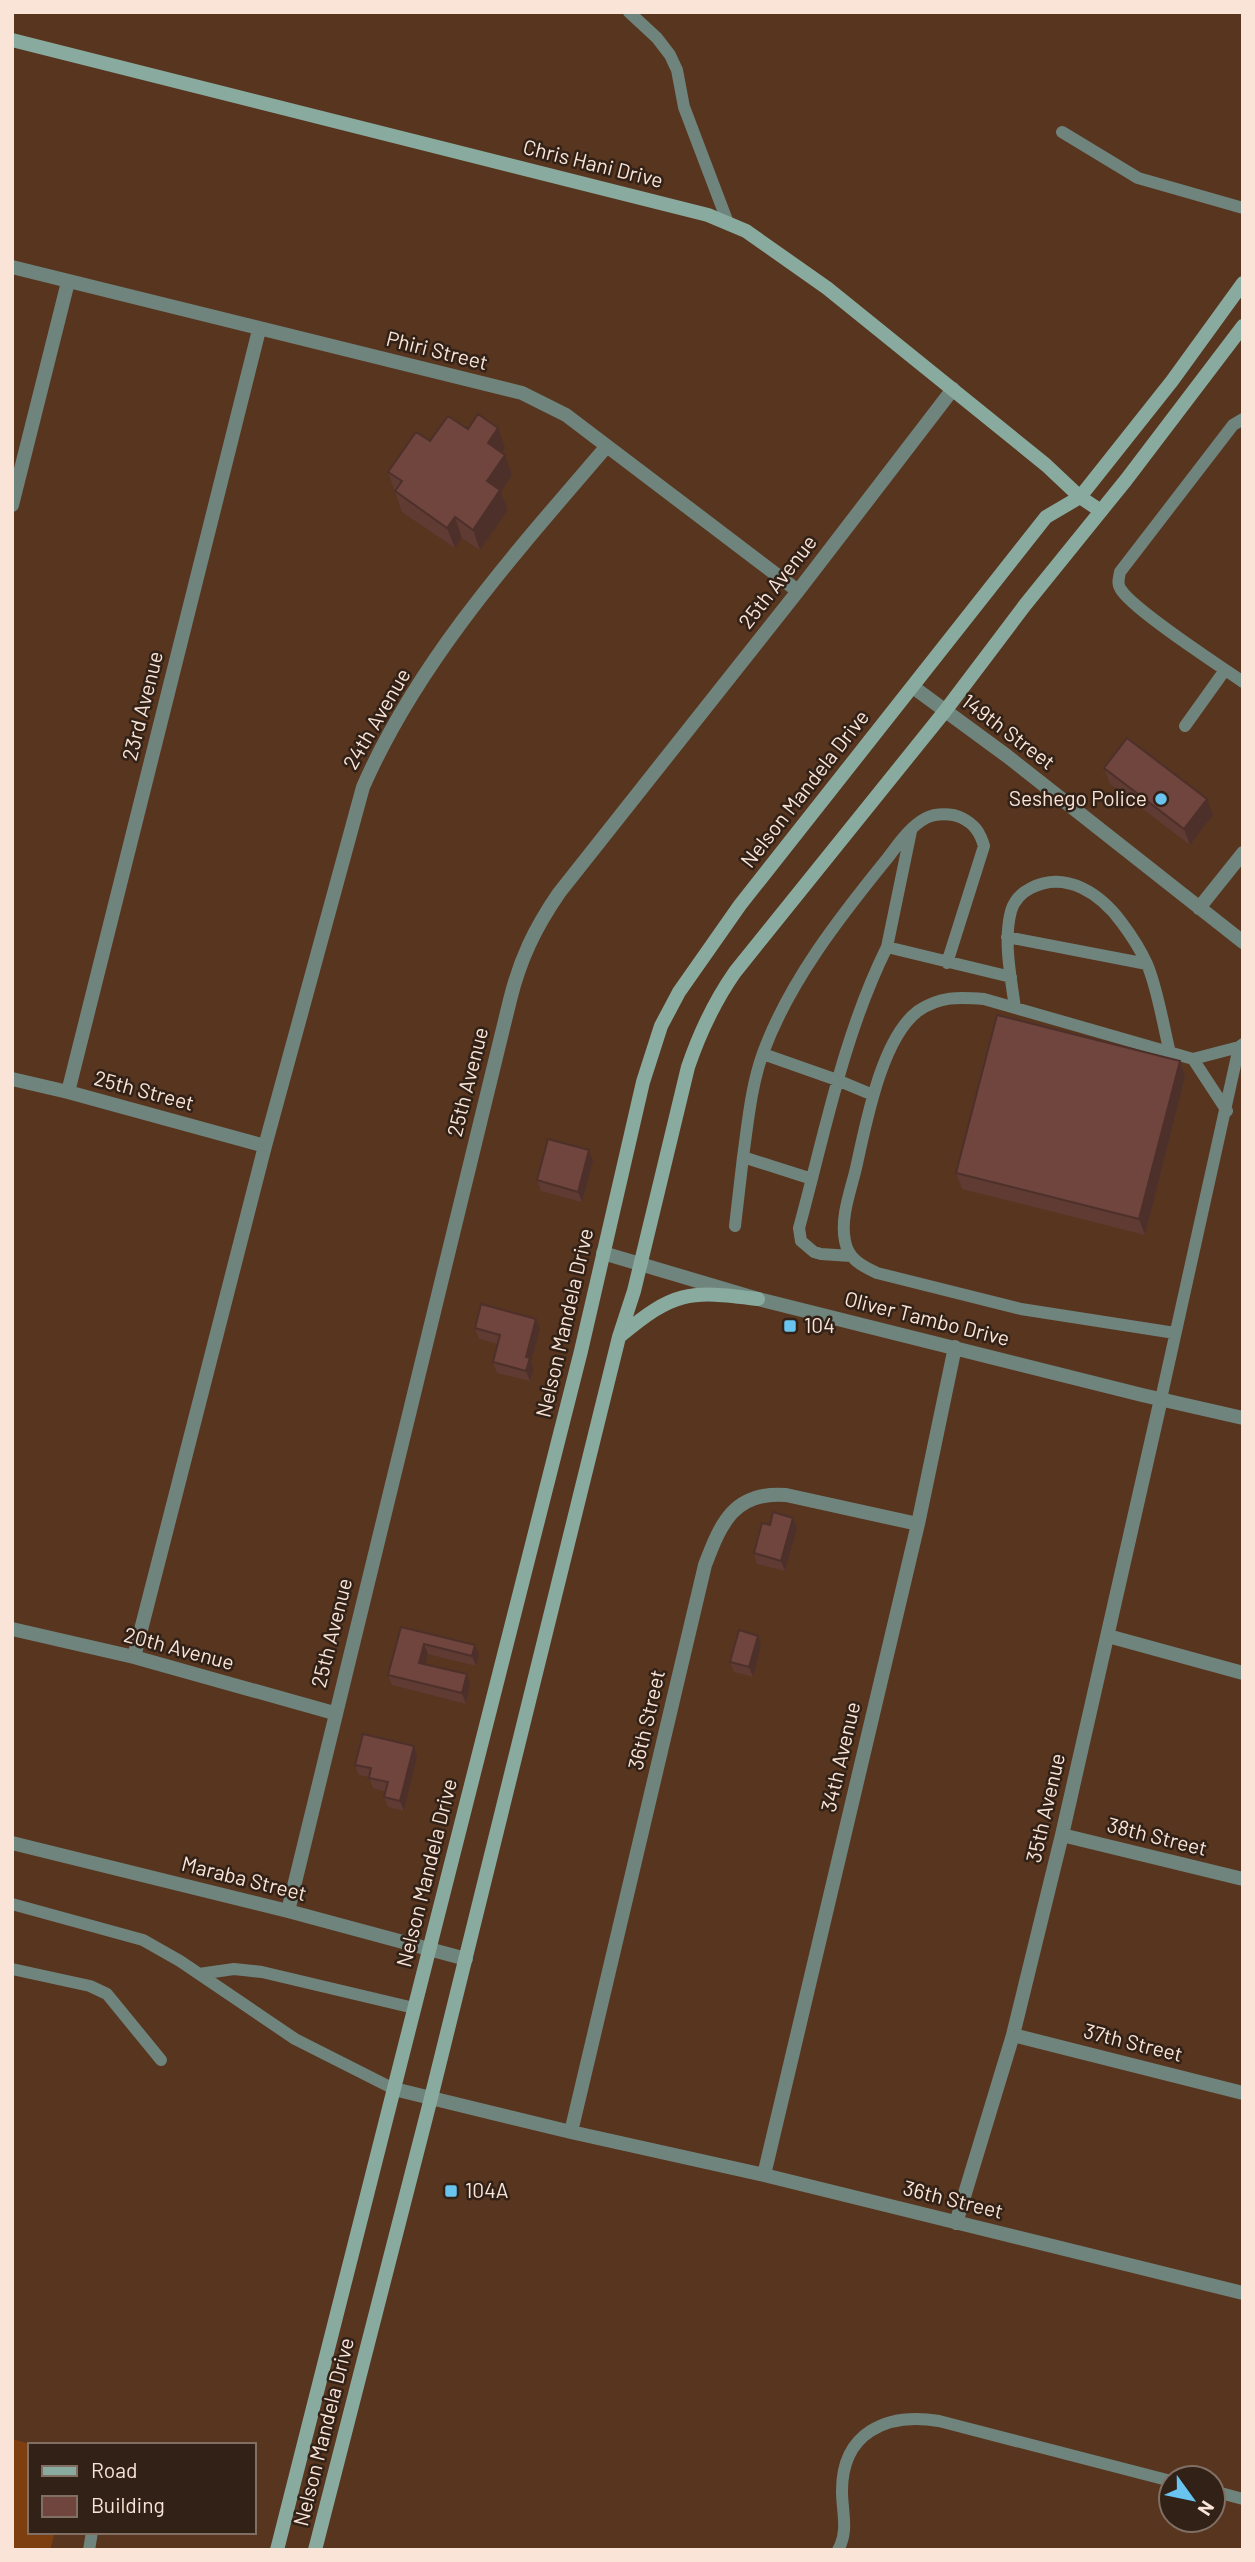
<svg xmlns="http://www.w3.org/2000/svg" width="1255" height="2562" font-family="Barlow,sans-serif">
  <rect width="100%" height="100%" fill="#57351f"/>
  <path fill="#7e3f10" d="M12 2439 34 2445H30V2532H55L50 2550H12Z"/>
  <g fill="none" stroke-linecap="round" stroke-linejoin="round">
    <path stroke="#6f847d" stroke-width="12" d="M629 12 657 38 670 55 677 70 684 107 728 223
      M1062 132 1138 178 1243 208
      M1243 419 1233 425 1120 572C1119 578 1117 583 1120 588 1130 608 1220 666 1243 682
      M1185 726 1225 670
      M1007 937 1147 964
      M887 947 911 831
      M1015 1008C1011 977 1003 942 1011 911 1014 901 1021 893 1031 888 1066 870 1101 894 1122 923 1131 935 1141 951 1147 964 1158 990 1163 1025 1170 1053
      M763 1054 837 1080 873 1095
      M1193 1059 1227 1111
      M812 1179 743 1157C748 1122 751 1086 763 1053 789 982 839 918 886 860 897 846 909 827 926 818 936 813 952 813 962 818 974 824 980 832 984 846L947 963
      M735 1226 743 1157
      M851 1256 821 1254 814 1252 801 1241 799 1228C825 1133 843 1036 887 947L1011 977
      M1175 1333 1021 1309 877 1273C862 1266 848 1259 845 1241 840 1217 851 1190 856 1168 866 1124 881 1039 918 1011 940 996 959 997 984 999L1193 1059 1239 1047 1243 1044
      M1161 1399 1239 1047
      M12 1904 143 1940 180 1961 295 2039 394 2089
      M12 1969 90 1986 107 1994 161 2060
      M199 1974 234 1969 262 1972 414 2008
      M1213 2491 1243 2499
      M89 2550 92 2532
      M838 2550C849 2531 842 2512 842 2491 842 2433 886 2412 939 2421L1171 2481"/>
    <path stroke="#6f847d" stroke-width="14" d="M12 267 522 393 566 415 798 591
      M12 505 68 282
      M913 687 1007 756 1243 942
      M1199 908 1243 853
      M12 1079 68 1092 265 1146
      M68 1092 259 330
      M603 1253 758 1299 1142 1395 1243 1418
      M12 1629 134 1657 334 1713
      M1108 1636 1243 1673
      M134 1657 265 1146 363 787C419 659 517 551 607 446
      M1062 1835 1243 1879
      M12 1843 288 1911 466 1959
      M288 1911 510 1000C520 959 535 928 559 893L798 591 953 389
      M1013 2035 1243 2093
      M394 2089 571 2132 764 2175 1243 2293
      M571 2132 705 1565C721 1523 734 1491 786 1495L918 1524
      M764 2175 918 1524 955 1347
      M956 2223 1013 2035 1062 1835 1161 1399"/>
    <path stroke="#89ab9f" stroke-width="14" d="M12 40 708 215 746 231 827 288 1046 465 1080 497 1101 511
      M619 1337C674 1291 688 1290 758 1299
      M277 2550 581 1351 643 1082 661 1026 679 992 740 905 1046 517 1080 497 1172 381 1243 283
      M315 2550 431 2098 619 1337 634 1291 688 1067C700 1032 714 1002 735 972L945 711 1025 605 1126 480 1243 326"/>
  </g>
  <path fill="#5f3b34" d="M430 441 505 448 502 453 512 475 501 492 508 510 480 550 462 538 455 548 402 512 388 472Z
    M1104 768 1213 815 1190 845 1110 784Z
    M1180 1061 1185 1077 1145 1235 962 1189 956 1173Z
    M589 1150 593 1161 582 1202 541 1191 537 1180Z
    M475 1328 540 1329 531 1362 534 1369 530 1381 497 1373 493 1362 498 1344 479 1339Z
    M793 1518 797 1528 785 1571 757 1564 754 1553 770 1525Z
    M401 1627 479 1655 476 1666 428 1654 425 1664 467 1674 470 1685 466 1704 392 1685 388 1675Z
    M761 1646 753 1677 734 1672 730 1662Z
    M417 1757 404 1811 388 1807 384 1797 386 1792 373 1788 369 1777 359 1775 355 1765Z"/>
  <path fill="#4e302b" d="M498 428 505 448 495 463 488 443Z
    M505 455 512 475 501 492 508 510 480 550 473 530 487 481Z
    M455 517 462 538 455 548 447 528Z
    M1207 799 1213 815 1190 845 1184 829Z
    M1180 1061 1185 1077 1145 1235 1139 1219Z
    M589 1150 593 1161 582 1202 578 1192Z
    M536 1319 540 1329 531 1362 534 1369 530 1381 526 1371V1357Z
    M793 1518 797 1528 785 1571 781 1561Z
    M758 1636 761 1646 753 1677 749 1667Z
    M424 1644 428 1654 423 1673 419 1663Z
    M475 1645 479 1655 476 1666 472 1656Z
    M467 1674 470 1685 466 1704 462 1693Z
    M414 1746 417 1757 404 1811 400 1801Z"/>
  <path fill="#6f453d" stroke="#4e302b" stroke-width="2" d="M478 414 498 428 488 443 505 455 487 481 500 490 473 530 455 517 447 528 395 491 402 481 388 472 416 432 430 441 448 416 468 429Z
    M1127 738 1207 799 1184 829 1104 768Z
    M997 1015 1180 1061 1139 1219 956 1173Z
    M548 1139 589 1150 578 1192 537 1180Z
    M481 1304 536 1319 526 1357 530 1358 526 1371 493 1362 500 1335 475 1328Z
    M773 1512 793 1518 781 1561 754 1553 762 1523 770 1525Z
    M401 1627 475 1645 472 1656 424 1644 419 1663 467 1674 462 1693 388 1675Z
    M739 1630 758 1636 749 1667 730 1662Z
    M363 1734 414 1746 400 1801 384 1797 388 1782 369 1778 371 1768 355 1765Z"/>
  <g fill="#69c4f0" stroke="#312117" stroke-width="2.5">
    <circle cx="1161" cy="799" r="7"/>
    <rect x="783" y="1319" width="14" height="14" rx="3.5"/>
    <rect x="444" y="2184" width="14" height="14" rx="3.5"/>
  </g>
  <g text-anchor="middle" stroke-width="5" stroke-linejoin="round" paint-order="stroke">
    <g font-size="21" fill="#fae4d7" stroke="#312117">
      <text transform="translate(593 164) rotate(14)" y="7">Chris Hani Drive</text>
      <text transform="translate(437 351) rotate(14)" y="7">Phiri Street</text>
      <text transform="translate(778 582) rotate(-52)" y="7">25th Avenue</text>
      <text transform="translate(143 706) rotate(-76)" y="7">23rd Avenue</text>
      <text transform="translate(377 719) rotate(-60)" y="7">24th Avenue</text>
      <text transform="translate(1008 732) rotate(37)" y="7">149th Street</text>
      <text transform="translate(805 789) rotate(-52)" y="7">Nelson Mandela Drive</text>
      <text transform="translate(468 1082) rotate(-76)" y="7">25th Avenue</text>
      <text transform="translate(144 1091) rotate(15)" y="7">25th Street</text>
      <text transform="translate(927 1319) rotate(14)" y="7">Oliver Tambo Drive</text>
      <text transform="translate(565 1323) rotate(-77)" y="7">Nelson Mandela Drive</text>
      <text transform="translate(332 1633) rotate(-76)" y="7">25th Avenue</text>
      <text transform="translate(179 1649) rotate(15)" y="7">20th Avenue</text>
      <text transform="translate(647 1720) rotate(-77)" y="7">36th Street</text>
      <text transform="translate(841 1757) rotate(-77)" y="7">34th Avenue</text>
      <text transform="translate(1046 1808) rotate(-77)" y="7">35th Avenue</text>
      <text transform="translate(1157 1837) rotate(14)" y="7">38th Street</text>
      <text transform="translate(427 1873) rotate(-76)" y="7">Nelson Mandela Drive</text>
      <text transform="translate(244 1879) rotate(14)" y="7">Maraba Street</text>
      <text transform="translate(1133 2043) rotate(14)" y="7">37th Street</text>
      <text transform="translate(953 2200) rotate(14)" y="7">36th Street</text>
      <text transform="translate(324 2432) rotate(-76)" y="7">Nelson Mandela Drive</text>
    </g>
    <g font-size="21" fill="#fae4d7" stroke="#312117" text-anchor="start">
      <text x="1147" y="806" text-anchor="end">Seshego Police</text>
      <text x="804" y="1333">104</text>
      <text x="465" y="2198">104A</text>
    </g>
  </g>
  <rect width="1255" height="2562" fill="none" stroke="#fae4d7" stroke-width="28"/>
  <rect x="28" y="2443" width="228" height="91" fill="#312117" stroke="#816f64" stroke-width="2"/>
  <rect x="42" y="2466" width="35" height="10" fill="#89ab9f" stroke="#816f64" stroke-width="2"/>
  <text x="91" y="2478" font-size="21" fill="#fae4d7">Road</text>
  <rect x="42" y="2496" width="35" height="21" fill="#6f453d" stroke="#816f64" stroke-width="2"/>
  <text x="91" y="2513" font-size="21" fill="#fae4d7">Building</text>
  <g transform="translate(1192 2499) rotate(123)"><circle r="33" fill="#312117" stroke="#816f64" stroke-width="2"/>
  <path d="M0-5L12 26L0 18L-12 26Z" fill="#69c4f0"/>
  <text y="-10" font-size="19" font-weight="bold" text-anchor="middle" fill="#fae4d7">N</text>
  </g>
</svg>
